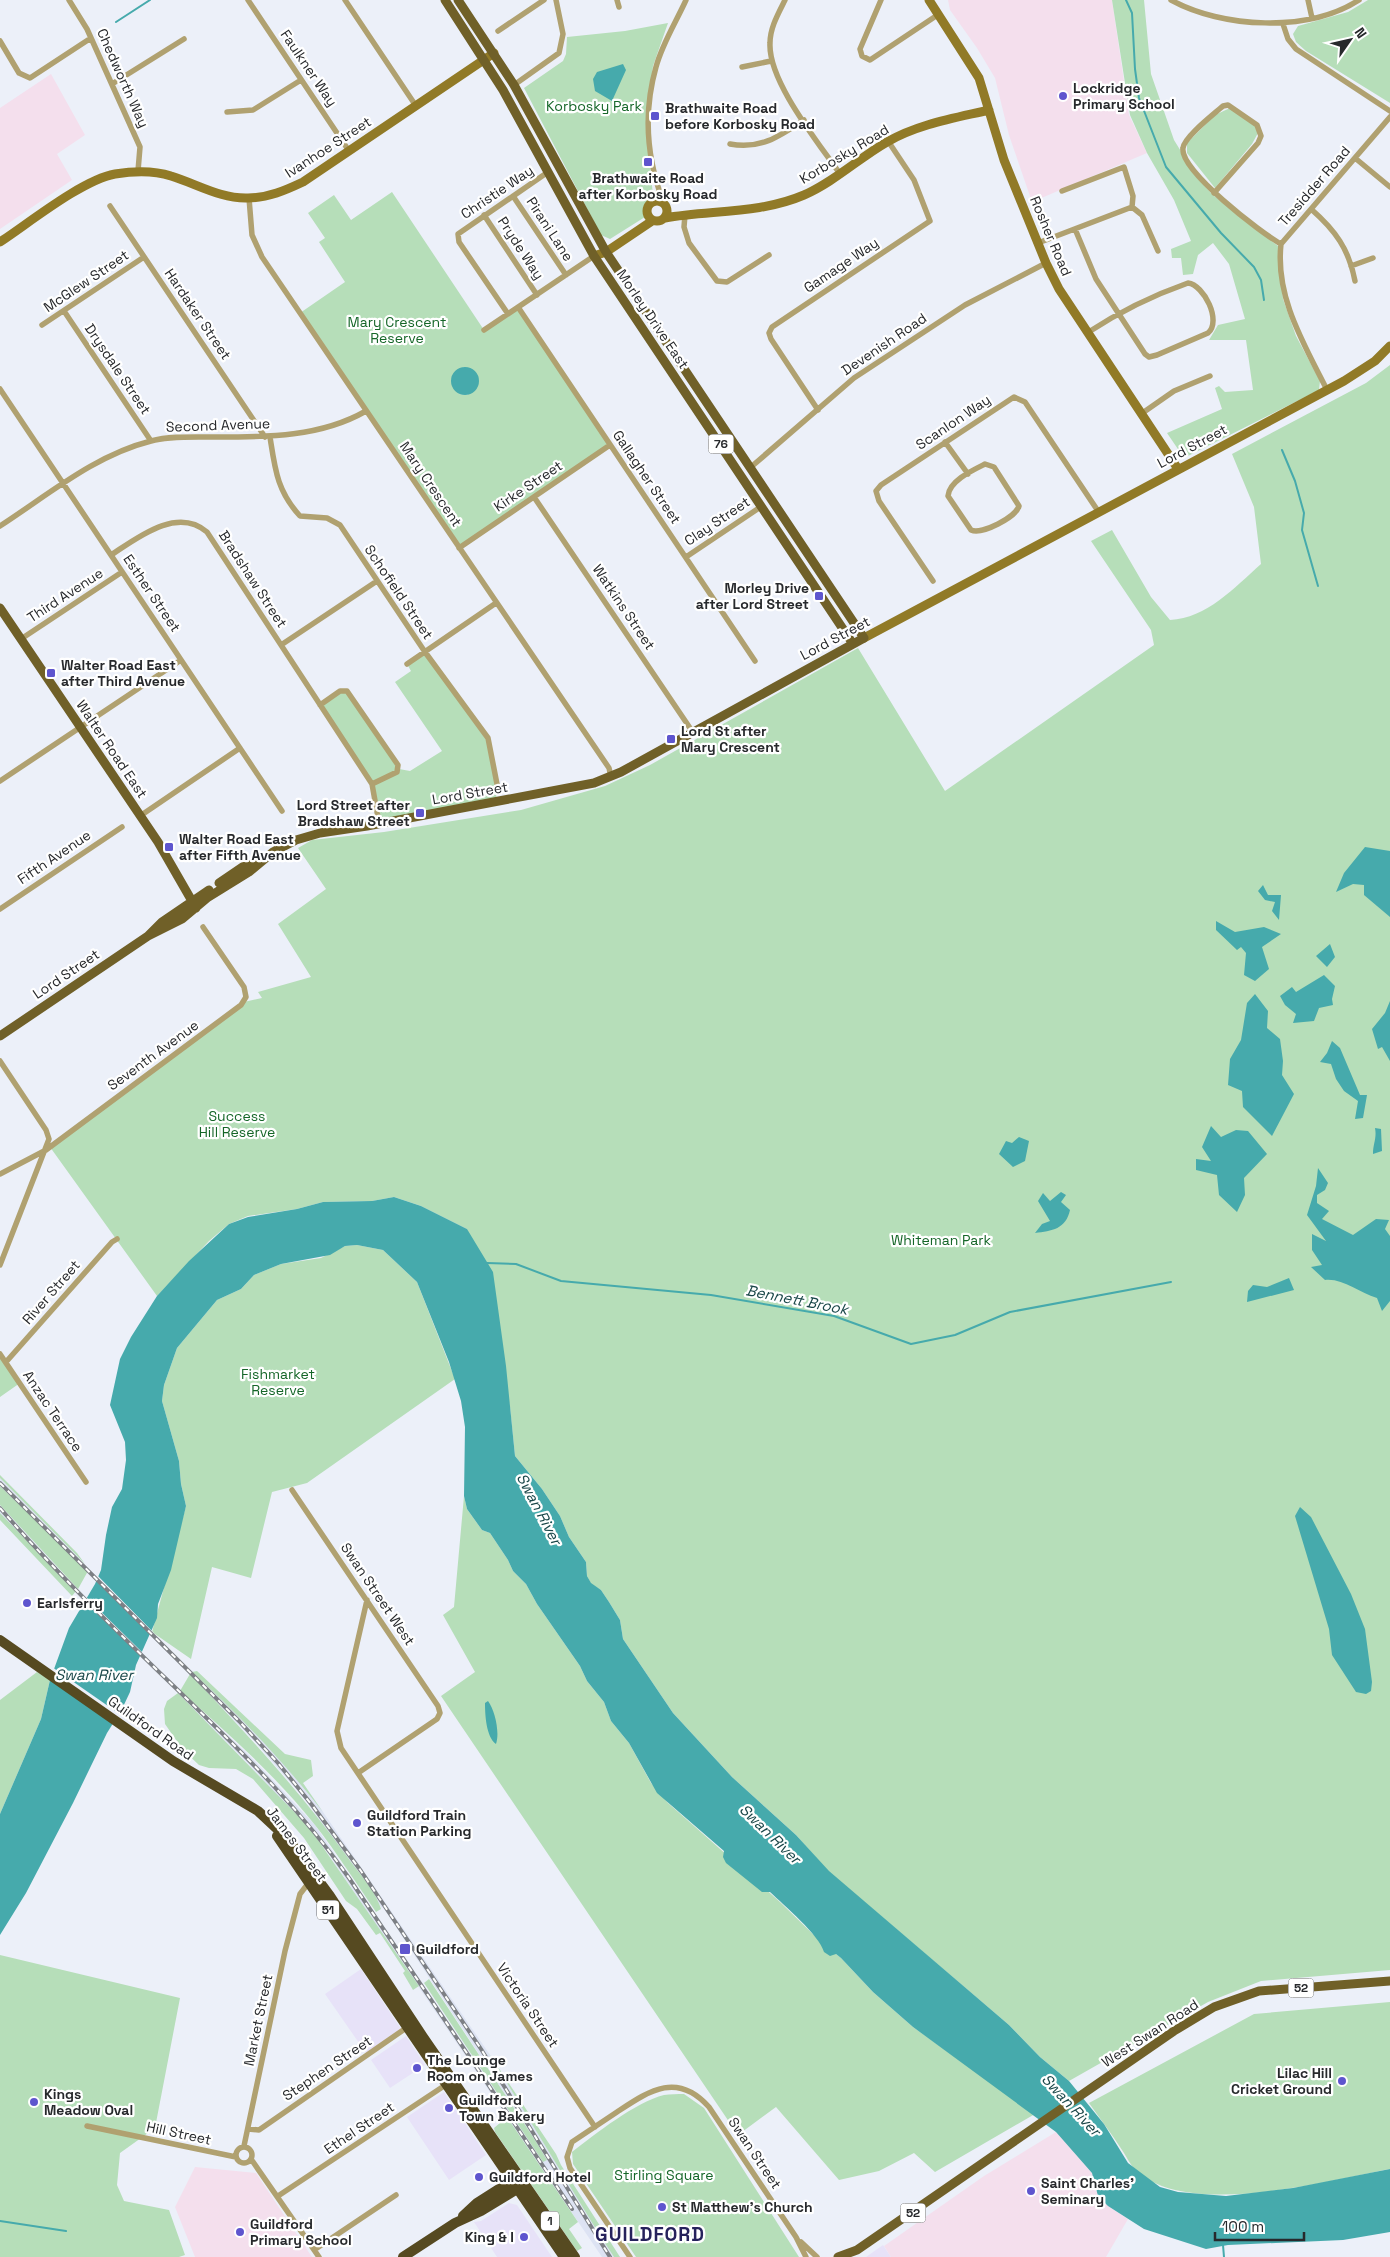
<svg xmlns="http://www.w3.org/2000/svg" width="1390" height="2257" font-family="'Space Grotesk',sans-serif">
  <rect width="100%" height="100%" fill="#ecf0f9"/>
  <path fill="#e7e2f8" d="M361 1969 401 2029 366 2053 325 1994Z
    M406 2036 425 2065 390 2088 371 2060Z
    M444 2092 486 2155 449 2180 407 2117Z
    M509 2203 517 2205 552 2257H497L474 2222 481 2221Z
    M883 2245 891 2257H866Z"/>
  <path fill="#dde3f3" d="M0 1478 79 1558 78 1560 0 1486Z
    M0 1505 65 1576 63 1578 6 1520 0 1513Z
    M192 1672 243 1719 301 1783 323 1812 488 2052 614 2257H602L325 1849 258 1774 178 1693 180 1691 248 1754 315 1825 544 2162 535 2140 383 1907 382 1908 304 1798 255 1742 190 1674Z"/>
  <path fill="#f4dfed" d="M948 0H1112L1129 115 1147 153 1032 202 1009 135 995 78 977 48 950 10Z
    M51 74 85 135 57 154 72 180 0 229V108Z
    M1056 2132 1092 2173 1098 2197 1108 2206 1128 2219 1106 2257H891L884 2246 984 2176Z
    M195 2167 256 2173 312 2257H195L175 2207Z"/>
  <path fill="#b6deb9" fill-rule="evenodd" d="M1112 0H1144L1151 74 1174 140 1198 179 1213 195 1278 246 1283 299 1296 336 1320 381 1319 390 1184 458 1167 433 1222 409 1215 388 1219 386 1225 392 1253 390 1246 340H1209L1218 325 1245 319 1229 264 1213 243 1198 255 1193 274 1183 275 1181 258H1172L1171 249 1191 241 1174 200 1147 153 1130 115Z
    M1368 0H1390V103L1306 51 1296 42 1293 34 1298 26 1348 12Z
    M668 23 653 66 646 124 653 196 645 217 610 239 601 235 524 88 563 61 566 54 567 37 625 31Z
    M1230 108 1254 124 1258 133 1252 144 1215 188 1187 153V143L1215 115Z
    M392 192 484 330 518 307 610 445 459 548 300 313 345 282 319 242 325 238 308 213 334 195 351 220ZM464 367 468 395 459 394 456 371Z
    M1390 365V1970L1261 1981 1208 2002 1069 2081 1040 2057 1009 2025 828 1871 796 1835 732 1777 673 1713 623 1639 620 1620 609 1602 601 1590 591 1584 587 1576 586 1562 569 1537 560 1516 542 1489 515 1456 510 1407 467 1229 421 1206 394 1197 372 1201 323 1202 297 1209 248 1216 229 1224 209 1241 157 1296 50 1147 244 1002 262 998 258 992 311 977 278 924 326 889 298 848 312 840 384 832 521 810 605 786 650 765 858 648 945 791 1154 645 1151 630 1091 541 1112 530 1151 597 1170 620C1207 618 1234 588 1261 564L1254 507 1232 454 1366 383Z
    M425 652 488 738 497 784 496 802 379 823 372 784 320 705 344 690 399 769 410 771 442 751 395 682 411 671 407 664Z
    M357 1245 383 1250 417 1282 455 1379 307 1483 272 1492 251 1578 212 1567 191 1659 152 1632 186 1506 181 1484 179 1461 162 1401 164 1385 177 1348 217 1300 241 1289 254 1275 281 1264 321 1258 345 1246Z
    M0 1354 20 1383 0 1397Z
    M0 1475 77 1553 85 1564 0 1478Z
    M0 1486 88 1571 78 1589 0 1505Z
    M464 1496 467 1509 482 1530 490 1533 508 1560 513 1571 526 1584 537 1604 580 1666 587 1681 604 1702 611 1721 629 1743 651 1783 668 1803 780 1902 821 1942 841 1958 873 1992 913 2027 1035 2114 935 2172 914 2153 879 2171 839 2180 776 2107 738 2135 441 1696 475 1672 443 1615 454 1607Z
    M0 1513 76 1591 72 1596 0 1520Z
    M197 1671 285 1754 311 1760 313 1776 303 1783 323 1812C283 1761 239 1715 192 1672Z
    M37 1672 50 1680 41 1719 0 1814V1700Z
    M190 1674C246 1733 298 1789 346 1855 357 1871 376 1891 381 1909L376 1912C356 1883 337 1853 315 1825 276 1776 227 1732 180 1691Z
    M178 1693 309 1827 419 1986 413 1990 403 1973 405 1971 380 1933 376 1935 357 1909 346 1901 304 1838 253 1779 236 1769 209 1768 199 1765 183 1750 165 1724 164 1709 167 1701Z
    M0 1955 180 1998 155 2128 120 2153 117 2185 124 2201 169 2210 185 2255 179 2257H0Z
    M429 1979 535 2140 547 2160 543 2162 424 1983Z
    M1390 2002V2169C1327 2181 1194 2217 1140 2174 1131 2167 1128 2159 1122 2150 1112 2134 1100 2119 1089 2103L1254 2014Z
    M488 2052 556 2154 561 2165 620 2257H614L599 2234Z
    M684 2094 704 2108 799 2257H636L573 2164 572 2152C595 2134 636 2102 664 2095 670 2094 678 2094 684 2094Z
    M507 2117 578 2222 569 2229 582 2248 577 2251 495 2132 494 2128Z"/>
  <path fill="#46aaac" d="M623 64 626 70 612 101 595 91 593 79 597 72Z
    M451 381a14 14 0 1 1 28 0a14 14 0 1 1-28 0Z
    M1365 847 1390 851V917L1364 895V885L1353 884 1336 892 1344 873Z
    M1263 885 1268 895H1281L1279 920 1272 911 1275 902 1265 900 1258 891Z
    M1216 921 1235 932 1264 927 1281 934 1262 947 1269 969 1255 981 1244 975 1246 953 1241 947 1237 950 1216 930Z
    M1330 944 1335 957 1327 967 1316 956Z
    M1324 975 1335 986 1332 999 1333 1005 1319 1008 1314 1021 1293 1023 1296 1014 1285 1005 1280 996 1292 987 1296 992Z
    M1255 994 1268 1011 1267 1028 1280 1039 1283 1061 1282 1075 1294 1094 1272 1136 1243 1107 1242 1091 1228 1085 1230 1059 1241 1040 1247 1003Z
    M1390 1001V1061L1382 1047 1378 1049 1372 1029 1385 1013Z
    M1332 1041 1340 1048 1360 1095H1367L1363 1118 1355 1119 1358 1101 1344 1091 1336 1079 1331 1064 1320 1062 1327 1053Z
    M1211 1126 1221 1137 1236 1130 1248 1131 1267 1154 1244 1178 1245 1195 1237 1212 1219 1195 1217 1175 1196 1170V1159L1211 1161 1202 1147Z
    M1375 1128 1381 1129 1382 1151 1373 1154C1373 1144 1377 1138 1375 1128Z
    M1019 1137 1029 1141 1025 1161 1013 1167 999 1154 1006 1141 1012 1143Z
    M1318 1168 1328 1183 1325 1190 1317 1195V1203L1329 1211 1322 1219 1353 1235 1376 1219 1389 1220 1385 1229 1390 1236V1301L1382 1311 1377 1298C1359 1293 1343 1278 1325 1280L1311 1267 1322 1265 1312 1250V1234L1326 1241 1307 1215 1316 1186Z
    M1061 1192 1066 1195 1061 1202 1070 1210C1066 1229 1052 1231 1035 1233L1042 1224 1050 1221 1038 1201 1043 1193 1050 1201Z
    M394 1197 421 1206 467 1229 493 1272 506 1366 515 1456 542 1489 560 1516 569 1537 586 1562 587 1576 591 1583 601 1590 609 1602 620 1620 623 1639 673 1713 732 1777 796 1835 829 1871 1009 2025 1040 2057 1069 2081 1104 2124 1128 2163 1160 2187 1178 2192 1226 2196 1293 2188 1390 2169V2232L1343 2240 1228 2245 1206 2249 1144 2229 1108 2206 1098 2196 1092 2173 1056 2132 913 2027 873 1992 841 1958 836 1954 830 1956 824 1952C819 1935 785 1906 770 1892H762L726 1863 723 1857 724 1851 657 1793 629 1743 611 1721 604 1702 587 1681 580 1666 537 1604 526 1584 513 1571 508 1560 490 1533 482 1530 467 1509 464 1496 465 1427 461 1401 449 1362 417 1282 383 1250 357 1245 345 1246 330 1255 281 1264 254 1275 241 1289 217 1300 177 1348 164 1385 162 1401 179 1461 181 1484 186 1506 171 1570 158 1604 157 1618 136 1665 130 1692 122 1709 107 1733 73 1803 26 1893 0 1935V1814L41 1719 50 1680 69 1628 95 1584 101 1570 106 1535 112 1507 122 1489 126 1460 125 1442 110 1405 120 1359 131 1337 157 1296 189 1261 229 1224 248 1217 297 1209 323 1202 372 1201Z
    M1289 1278 1294 1290 1247 1302 1248 1291 1253 1285 1267 1287Z
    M1300 1507 1311 1517 1351 1594 1365 1629 1372 1682 1371 1691 1366 1694 1356 1692 1332 1655 1329 1629 1295 1516Z
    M488 1701C495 1710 500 1733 496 1744 486 1737 485 1714 485 1703Z"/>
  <path fill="#ecf0f9" d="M97 1575 154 1633 153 1637 95 1579Z
    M85 1596 145 1655 143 1658 83 1598Z
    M52 1667 121 1715 115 1724 48 1678Z"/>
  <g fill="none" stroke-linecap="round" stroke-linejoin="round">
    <path stroke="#46aaac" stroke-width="2" d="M1126 0 1132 13 1135 69 1139 98 1166 167 1221 233 1254 267 1261 280 1264 300
      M116 22 150 0
      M1282 450 1295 481 1304 513 1302 530 1318 586
      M487 1263 516 1264 561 1281 711 1295 834 1316 911 1344 955 1335 1010 1312 1171 1282
      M0 2221 66 2231
      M1223 2245 1224 2257"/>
    <path stroke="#b0a170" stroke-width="5.5" d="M69 0 87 29 140 147 138 171
      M248 0 349 151
      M345 0 416 106
      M617 0 619 7
      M785 0C778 14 770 28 770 43 768 81 818 142 840 174
      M881 0 860 49 862 56 870 60 939 14
      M1171 0C1222 28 1308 33 1359 0
      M1308 0 1312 18
      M1283 24 1288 39 1296 49 1390 111
      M498 31 544 0
      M0 41 19 73 30 78 91 38
      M742 67 771 61
      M112 84 184 39
      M514 85 559 53 563 34 556 0
      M227 112 253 110 301 80
      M730 144C760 150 780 136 804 120
      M1355 158 1390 187
      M1062 191 1124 167 1133 196 1132 207
      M1214 193 1258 143 1261 136 1257 125 1228 105 1223 106C1214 114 1184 137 1183 148 1179 170 1261 233 1281 244
      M513 196 566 275
      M249 198 252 235 262 257 609 768 611 777
      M656 201 659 190
      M664 204C647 160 643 113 656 67 662 44 676 22 686 0
      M110 206 265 437
      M1132 207 1142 215 1158 251
      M1311 209C1335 230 1349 249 1355 281
      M484 215 537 295
      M685 215 684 227 689 243 717 281 727 282 769 255
      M1075 229 1096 279 1145 354 1149 357 1157 355 1208 333C1222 321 1204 285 1188 283 1151 296 1119 312 1087 333
      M1038 243 1132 207
      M1351 266 1373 258
      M518 307 755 661
      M64 311 151 441
      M508 314 459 242 458 234 548 172
      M42 325 144 257
      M484 330 594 256
      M0 389 282 811
      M1327 390C1304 344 1275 297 1281 244L1390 117
      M818 410 771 339 769 333 772 327 930 221 914 180 888 141
      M1141 414 1174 391 1210 376
      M270 437C275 469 277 491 300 516L327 518 340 525 425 652 488 738 497 784
      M945 442 968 474
      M985 464 994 467 1019 506C1016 517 982 535 971 530L948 496C949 481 973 470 985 464Z
      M751 467 854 378 965 305 1046 263
      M534 497 692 731
      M0 526C48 495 95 455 151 441 169 436 192 437 211 437 264 437 319 438 366 411
      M459 548 610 445
      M111 555C137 538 177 506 207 532L372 784 379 823
      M686 557 762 506
      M933 581 879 501 876 491 881 485 1014 397 1025 402 1098 511
      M21 639 122 572
      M281 645 377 581
      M407 664 496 603
      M320 705 340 691H347L398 765 397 772 372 784
      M0 781 181 660
      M140 816 240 748
      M0 909 122 827
      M0 1061 46 1130 49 1139 0 1265
      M0 1174 46 1150 241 1005 246 997 244 987 203 927
      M0 1354 86 1482
      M6 1362 112 1242 117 1239
      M292 1490 438 1706 440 1713 437 1719 358 1773
      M367 1600 337 1731 341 1748 595 2127
      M87 2126 236 2157
      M248 2129 259 2130 409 2026
      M244 2146 285 1951 300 1894 310 1881
      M236 2155a8 8 0 1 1 16 0a8 8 0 1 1-16 0Z
      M251 2159 319 2257
      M278 2196 447 2084
      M801 2242 817 2257
      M314 2250 396 2195
      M630 2257 570 2168 567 2157 572 2142C587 2132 602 2122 617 2112 649 2091 677 2071 709 2107L796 2237 806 2257"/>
    <path stroke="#917a27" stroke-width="9" d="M929 0 979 78 1004 160 1046 263 1059 289 1178 469
      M647 211a10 10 0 1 1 20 0a10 10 0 1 1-20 0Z
      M665 218C711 210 760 214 804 195 834 182 859 158 887 142 918 124 955 118 989 110
      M0 242C29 223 82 180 115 174 133 171 153 170 171 176 197 184 221 199 248 198 268 198 286 190 303 182L494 53
      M594 256 606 252 652 221
      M864 638 1344 381 1375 361 1390 346"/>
    <path stroke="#706028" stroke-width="9" d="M445 0 503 90 594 256 853 644
      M0 608 158 842 196 908
      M219 883 244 866 256 863
      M148 936 182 919 207 898 249 872 273 852 296 840 320 833 367 826 594 783 621 772 864 638 606 252 514 85 458 0
      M0 1036 148 936 162 922 209 890
      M838 2257 857 2250 1174 2031 1214 2007 1259 1991 1390 1981"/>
    <path stroke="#564a21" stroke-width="10" d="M0 1640 173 1761 258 1811 288 1839 330 1896 423 2037 575 2257
      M277 1836 564 2257
      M463 2216 477 2203 516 2178
      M403 2257 455 2223 481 2211 522 2186"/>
    <g stroke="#7d8085" stroke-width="4">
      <path id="rail" d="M0 1483 239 1721 278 1763 312 1805 361 1871 481 2049 610 2257
        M0 1508C58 1575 123 1637 186 1698 245 1755 302 1811 349 1878L572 2209"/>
    </g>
    <use href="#rail" stroke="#fff" stroke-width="2" stroke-dasharray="5.5" stroke-linecap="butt"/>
  </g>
  <g fill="#5e55ce" stroke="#fff" stroke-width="2">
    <circle cx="1063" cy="96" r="5"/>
    <rect x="650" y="111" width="10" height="10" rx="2.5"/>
    <rect x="643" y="157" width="10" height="10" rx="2.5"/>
    <rect x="814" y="591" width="10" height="10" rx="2.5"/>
    <rect x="46" y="668" width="10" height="10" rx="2.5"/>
    <rect x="666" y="734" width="10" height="10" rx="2.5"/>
    <rect x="415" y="808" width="10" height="10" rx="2.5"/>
    <rect x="164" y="842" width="10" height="10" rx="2.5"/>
    <circle cx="27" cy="1603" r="5"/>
    <circle cx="357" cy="1823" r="5"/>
    <rect x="399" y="1943" width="12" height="12" rx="2.5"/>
    <circle cx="417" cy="2068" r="5"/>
    <circle cx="1342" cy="2081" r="5"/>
    <circle cx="34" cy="2102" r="5"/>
    <circle cx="449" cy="2108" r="5"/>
    <circle cx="479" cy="2177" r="5"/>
    <circle cx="1031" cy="2191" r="5"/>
    <circle cx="662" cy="2207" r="5"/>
    <circle cx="240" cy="2232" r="5"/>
    <circle cx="524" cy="2237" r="5"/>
  </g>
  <g text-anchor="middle" stroke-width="4.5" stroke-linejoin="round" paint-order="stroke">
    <g fill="#fff" stroke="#68696b" stroke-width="1">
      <rect x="708.5" y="434.5" width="25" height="19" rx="4"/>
      <rect x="317" y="1900.5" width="22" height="19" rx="4"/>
      <rect x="1288.5" y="1978.5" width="25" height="19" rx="4"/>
      <rect x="900.5" y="2203.5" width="25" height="19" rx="4"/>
      <rect x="541" y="2211.5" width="18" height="19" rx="4"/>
    </g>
    <g font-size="12" font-weight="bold" fill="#27292c">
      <text x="721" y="448">76</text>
      <text x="328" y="1914">51</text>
      <text x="1301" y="1992">52</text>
      <text x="913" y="2217">52</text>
      <text x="550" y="2225">1</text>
    </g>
    <g font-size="14" fill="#27292c" stroke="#fff">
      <text transform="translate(309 68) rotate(56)" y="5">Faulkner Way</text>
      <text transform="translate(123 78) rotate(66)" y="5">Chedworth Way</text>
      <text transform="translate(328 147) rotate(-33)" y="5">Ivanhoe Street</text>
      <text transform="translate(844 154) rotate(-31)" y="5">Korbosky Road</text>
      <text transform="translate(1314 186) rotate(-49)" y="5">Tresidder Road</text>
      <text transform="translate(497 192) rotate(-34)" y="5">Christie Way</text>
      <text transform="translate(550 229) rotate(57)" y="5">Pirani Lane</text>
      <text transform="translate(1051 236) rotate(67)" y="5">Rosher Road</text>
      <text transform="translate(521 248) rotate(57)" y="5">Pryde Way</text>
      <text transform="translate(841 265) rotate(-34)" y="5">Gamage Way</text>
      <text transform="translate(86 281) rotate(-34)" y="5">McGlew Street</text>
      <text transform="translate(198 314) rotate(56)" y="5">Hardaker Street</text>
      <text transform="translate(653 319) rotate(56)" y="5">Morley Drive East</text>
      <text transform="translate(884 344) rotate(-34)" y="5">Devenish Road</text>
      <text transform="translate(118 369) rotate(56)" y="5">Drysdale Street</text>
      <text transform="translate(953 422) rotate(-34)" y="5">Scanlon Way</text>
      <text transform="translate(218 425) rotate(-2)" y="5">Second Avenue</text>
      <text transform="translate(1192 446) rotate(-28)" y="5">Lord Street</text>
      <text transform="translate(647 477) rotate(56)" y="5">Gallagher Street</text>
      <text transform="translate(431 484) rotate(56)" y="5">Mary Crescent</text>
      <text transform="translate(528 486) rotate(-34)" y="5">Kirke Street</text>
      <text transform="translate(717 521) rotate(-34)" y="5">Clay Street</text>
      <text transform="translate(253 579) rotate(57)" y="5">Bradshaw Street</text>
      <text transform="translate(399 592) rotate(56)" y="5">Schofield Street</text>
      <text transform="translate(152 593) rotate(56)" y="5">Esther Street</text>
      <text transform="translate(65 595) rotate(-33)" y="5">Third Avenue</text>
      <text transform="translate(624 607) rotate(56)" y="5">Watkins Street</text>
      <text transform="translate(835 638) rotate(-28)" y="5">Lord Street</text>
      <text transform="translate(112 749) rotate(56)" y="5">Walter Road East</text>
      <text transform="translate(470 793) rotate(-10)" y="5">Lord Street</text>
      <text transform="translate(54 857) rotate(-34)" y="5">Fifth Avenue</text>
      <text transform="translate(66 974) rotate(-34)" y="5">Lord Street</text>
      <text transform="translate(153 1055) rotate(-36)" y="5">Seventh Avenue</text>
      <text transform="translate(51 1292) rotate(-49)" y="5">River Street</text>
      <text transform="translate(53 1411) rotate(56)" y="5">Anzac Terrace</text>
      <text transform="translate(378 1594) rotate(56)" y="5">Swan Street West</text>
      <text transform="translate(151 1728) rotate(35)" y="5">Guildford Road</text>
      <text transform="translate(297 1844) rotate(53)" y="5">James Street</text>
      <text transform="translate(528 2005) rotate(56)" y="5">Victoria Street</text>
      <text transform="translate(258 2020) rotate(-78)" y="5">Market Street</text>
      <text transform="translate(1150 2033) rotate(-33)" y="5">West Swan Road</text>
      <text transform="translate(327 2068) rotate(-34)" y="5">Stephen Street</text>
      <text transform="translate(359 2128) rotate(-34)" y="5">Ethel Street</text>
      <text transform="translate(179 2133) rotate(12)" y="5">Hill Street</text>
      <text transform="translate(755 2153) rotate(56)" y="5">Swan Street</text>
    </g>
    <g font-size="14" font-weight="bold" fill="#27292c" stroke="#fff" text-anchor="start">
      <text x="1073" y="93">Lockridge<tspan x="1073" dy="16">Primary School</tspan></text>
      <text x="665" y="113">Brathwaite Road<tspan x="665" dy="16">before Korbosky Road</tspan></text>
      <text x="648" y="183" text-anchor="middle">Brathwaite Road<tspan x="648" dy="16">after Korbosky Road</tspan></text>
      <text x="809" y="593" text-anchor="end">Morley Drive<tspan x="809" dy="16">after Lord Street</tspan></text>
      <text x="61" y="670">Walter Road East<tspan x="61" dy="16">after Third Avenue</tspan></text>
      <text x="681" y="736">Lord St after<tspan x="681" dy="16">Mary Crescent</tspan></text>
      <text x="410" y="810" text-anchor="end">Lord Street after<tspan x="410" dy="16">Bradshaw Street</tspan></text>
      <text x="179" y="844">Walter Road East<tspan x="179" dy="16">after Fifth Avenue</tspan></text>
      <text x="37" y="1608">Earlsferry</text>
      <text x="367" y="1820">Guildford Train<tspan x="367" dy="16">Station Parking</tspan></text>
      <text x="416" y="1954">Guildford</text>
      <text x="427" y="2065">The Lounge<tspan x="427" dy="16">Room on James</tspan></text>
      <text x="1332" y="2078" text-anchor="end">Lilac Hill<tspan x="1332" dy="16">Cricket Ground</tspan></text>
      <text x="44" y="2099">Kings<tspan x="44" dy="16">Meadow Oval</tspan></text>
      <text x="459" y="2105">Guildford<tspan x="459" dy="16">Town Bakery</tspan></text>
      <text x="489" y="2182">Guildford Hotel</text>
      <text x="1041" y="2188">Saint Charles’<tspan x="1041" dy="16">Seminary</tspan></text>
      <text x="672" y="2212">St Matthew's Church</text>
      <text x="250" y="2229">Guildford<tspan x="250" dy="16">Primary School</tspan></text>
      <text x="514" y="2242" text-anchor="end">King &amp; I</text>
    </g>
    <g font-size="14" fill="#156628" stroke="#fff">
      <text x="594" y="111">Korbosky Park</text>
      <text x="397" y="327">Mary Crescent<tspan x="397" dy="16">Reserve</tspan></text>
      <text x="237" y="1121">Success<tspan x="237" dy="16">Hill Reserve</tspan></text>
      <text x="941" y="1245">Whiteman Park</text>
      <text x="278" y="1379">Fishmarket<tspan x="278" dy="16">Reserve</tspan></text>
      <text x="664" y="2180">Stirling Square</text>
    </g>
    <g font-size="15" font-style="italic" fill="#194648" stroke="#fff">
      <text transform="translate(797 1300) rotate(11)" y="5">Bennett Brook</text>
      <text transform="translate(539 1509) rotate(62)" y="5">Swan River</text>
      <text x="94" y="1680">Swan River</text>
      <text transform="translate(770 1834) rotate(44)" y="5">Swan River</text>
      <text transform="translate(1071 2105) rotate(47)" y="5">Swan River</text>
    </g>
    <g font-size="19" font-weight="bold" letter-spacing="1" fill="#26225c" stroke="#fff">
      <text x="650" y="2241">GUILDFORD</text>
    </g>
  </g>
  <g transform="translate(1350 40) rotate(56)" stroke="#ffffff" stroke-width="4" paint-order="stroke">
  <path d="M0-4L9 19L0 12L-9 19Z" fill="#27292c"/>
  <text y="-8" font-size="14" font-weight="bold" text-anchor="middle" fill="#27292c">N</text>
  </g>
  <path d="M1215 2232v8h89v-8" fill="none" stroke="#27292c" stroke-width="2.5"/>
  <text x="1222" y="2232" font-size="15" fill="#27292c" stroke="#ffffff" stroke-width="4" paint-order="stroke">100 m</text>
</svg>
